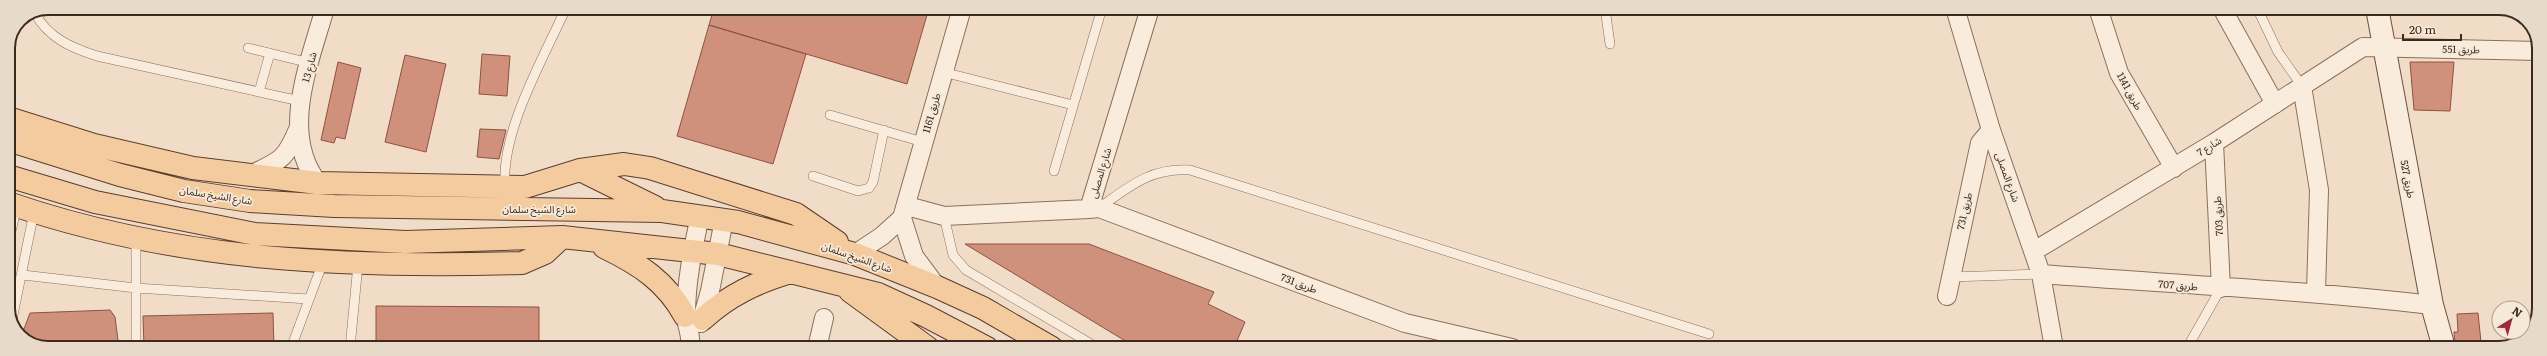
<svg xmlns="http://www.w3.org/2000/svg" width="2547" height="356" font-family="Literata,'Noto Sans Arabic',serif">
  <rect width="100%" height="100%" fill="#f1ddc7"/>
  <path fill="#d0917c" stroke="#8e5240" d="M714 8H929L907 84 709 25Z
    M709 25 806 54 773 164 677 136Z
    M482 54 510 56 507 96 479 94Z
    M405 55 446 64 426 152 385 142Z
    M338 62 361 68 345 139 336 137 334 143 321 140Z
    M2410 62H2454L2450 111 2414 110Z
    M480 129 506 130 499 159 477 157Z
    M965 244H1089L1214 292 1208 304 1245 322 1234 348H1137Z
    M376 306 539 307V348H376Z
    M110 310 115 317 119 348H43L21 337 30 313Z
    M273 313 274 348H144L143 316Z
    M2478 313 2481 342 2455 344 2454 332H2458L2457 314Z"/>
  <g fill="none" stroke-linecap="round" stroke-linejoin="round">
    <g stroke="#8e6e5b" stroke-width="10">
      <path id="lane" d="M1605 8 1610 44
        M2257 8 2278 52 2302 86
        M622 11V8
        M35 13C48 38 72 48 97 56L300 101
        M248 48 310 63
        M943 72 1073 105
        M259 92 270 53
        M830 115 923 142
        M1054 171 1102 8
        M813 176 858 191 869 188 873 182 884 130
        M505 186C501 131 543 59 566 8
        M1099 208C1130 186 1150 168 1190 170L1709 334
        M944 216 953 255 966 270 1098 348
        M8 244 17 206
        M23 275 136 288 308 299
        M1950 277 2041 274
        M12 320 34 212
        M136 348V239
        M291 348 323 262
        M350 348 358 264
        M2187 348 2221 288"/>
    </g>
    <g stroke="#8e6e5b" stroke-width="20">
      <path id="street" d="M1955 8 1991 130 2041 274 2054 348
        M2098 8 2119 73 2174 168
        M2223 10 2275 104
        M2302 86 2319 190 2316 292
        M2214 143 2221 288
        M248 176C281 160 285 161 299 127
        M318 183C279 133 310 62 325 8
        M907 206 944 216 1089 209 1150 8
        M1089 209 1099 208 1405 323 1512 348
        M902 218 914 256 937 287
        M2034 251 2214 143 2363 47 2539 51
        M855 254 882 236 902 218 962 8
        M2041 274C2172 284 2302 290 2432 305
        M1947 296 1980 143 1991 130
        M701 323 710 291 724 220
        M690 348C692 333 686 327 686 315 686 282 693 248 700 216
        M817 348 824 318"/>
    </g>
    <g stroke="#704f3e" stroke-width="24">
      <path id="secondary" d="M2377 8 2432 305 2444 348"/>
    </g>
    <g stroke="#5c3d2f" stroke-width="24">
      <path id="primary" d="M8 118 94 145 193 168 318 183 525 187 580 170 624 164 650 168 796 214 837 242
        M8 140 120 175 184 191 250 201 334 206 662 211 738 222 855 254 937 287 983 308 1052 348
        M580 170 655 207
        M8 176 95 202 255 234 405 242 562 237 718 254 878 294 926 316 987 348
        M8 203C176 261 346 268 522 263L545 253 562 237
        M604 247C639 264 666 281 685 316
        M850 291 928 348
        M703 319C729 295 757 282 791 272"/>
    </g>
    <use href="#lane" stroke="#faecdc" stroke-width="9"/>
    <use href="#street" stroke="#faecdc" stroke-width="18"/>
    <use href="#secondary" stroke="#faecdc" stroke-width="22"/>
    <use href="#primary" stroke="#f4cb9f" stroke-width="22"/>
  </g>
  <g text-anchor="middle" stroke-width="3.5" stroke-linejoin="round" paint-order="stroke">
    <g font-size="10" fill="#3d2920" stroke="#f7e9d8">
      <text transform="translate(2461 49) rotate(1)" y="4">طريق 551</text>
      <text transform="translate(309 67) rotate(-75)" y="4">شارع 13</text>
      <text transform="translate(2130 91) rotate(61)" y="4">طريق 1141</text>
      <text transform="translate(931 113) rotate(-74)" y="4">طريق 1161</text>
      <text transform="translate(2209 146) rotate(-32)" y="4">شارع 7</text>
      <text transform="translate(1100 173) rotate(-73)" y="4">شارع المصلى</text>
      <text transform="translate(2008 177) rotate(70)" y="4">شارع المصلى</text>
      <text transform="translate(2408 179) rotate(79)" y="4">طريق 527</text>
      <text transform="translate(216 195) rotate(9)" y="4">شارع الشيخ سلمان</text>
      <text x="539" y="213">شارع الشيخ سلمان</text>
      <text transform="translate(1964 211) rotate(-77)" y="4">طريق 731</text>
      <text transform="translate(2218 216) rotate(-93)" y="4">طريق 703</text>
      <text transform="translate(857 257) rotate(19)" y="4">شارع الشيخ سلمان</text>
      <text transform="translate(1299 283) rotate(21)" y="4">طريق 731</text>
      <text transform="translate(2178 285) rotate(4)" y="4">طريق 707</text>
    </g>
  </g>
  <path d="M0 0H2547V356H0ZM48 15H2499A33 33 0 0 1 2532 48V308A33 33 0 0 1 2499 341H48A33 33 0 0 1 15 308V48A33 33 0 0 1 48 15Z" fill="#e8dac9" fill-rule="evenodd"/>
  <path fill="none" stroke="#3d2920" stroke-width="2" d="M48 15H2499A33 33 0 0 1 2532 48V308A33 33 0 0 1 2499 341H48A33 33 0 0 1 15 308V48A33 33 0 0 1 48 15Z"/>
  <g transform="translate(2511 320) rotate(37)"><circle r="19" fill="#f7e9d8" stroke="#ad9c8e"/>
  <path d="M0-3L7 15L0 10L-7 15Z" fill="#9f283d"/>
  <text y="-6" font-size="11" font-weight="bold" text-anchor="middle" fill="#3d2920">N</text>
  </g>
  <path d="M2403 34v6h58v-6" fill="none" stroke="#3d2920" stroke-width="2"/>
  <text x="2409" y="34" font-size="12" fill="#3d2920" stroke="#f7e9d8" stroke-width="3" paint-order="stroke">20 m</text>
</svg>
